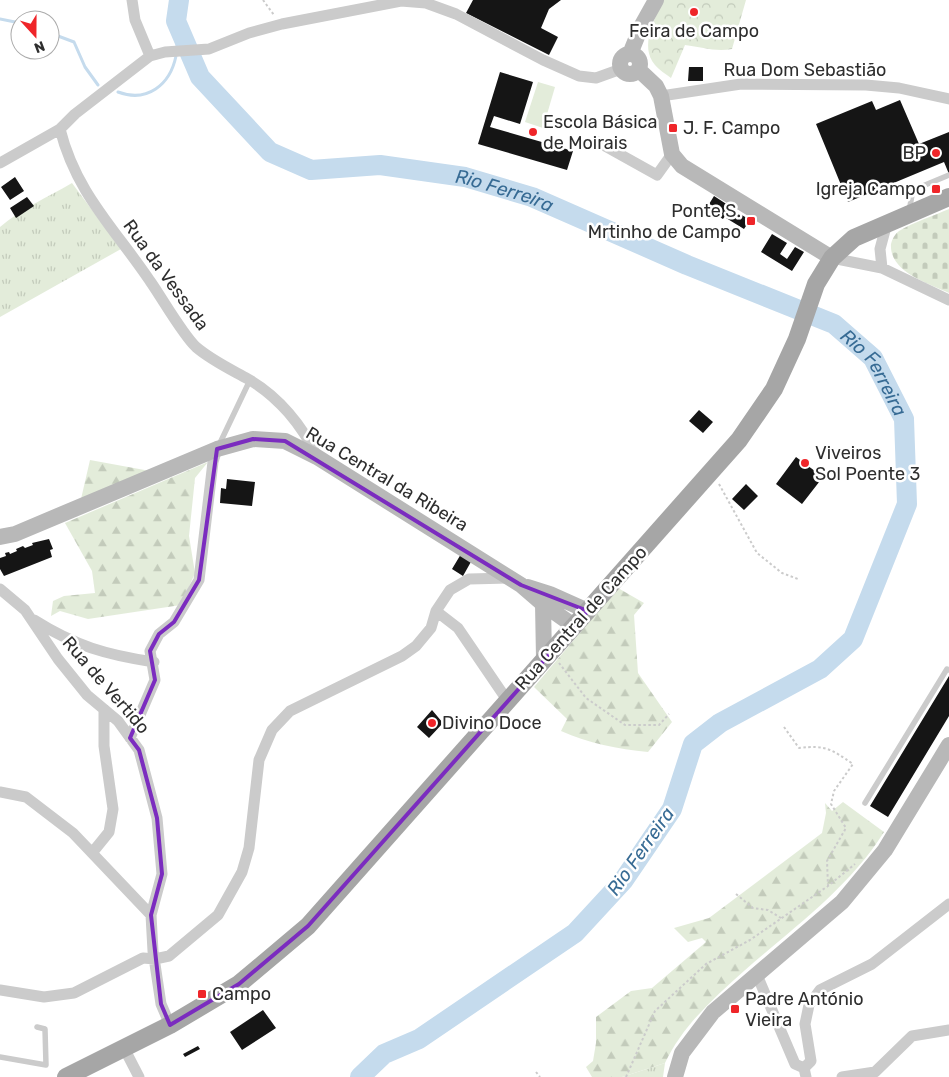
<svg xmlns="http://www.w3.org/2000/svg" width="949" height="1077" font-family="Rubik,sans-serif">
  <defs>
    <pattern id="grass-tufts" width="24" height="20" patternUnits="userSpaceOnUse" patternTransform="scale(1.25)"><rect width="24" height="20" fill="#e3ecda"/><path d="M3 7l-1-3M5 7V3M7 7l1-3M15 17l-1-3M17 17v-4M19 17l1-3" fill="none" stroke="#c3cbbb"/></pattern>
    <pattern id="forest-firs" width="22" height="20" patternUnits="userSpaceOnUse" patternTransform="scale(1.25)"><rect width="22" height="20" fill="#e3ecda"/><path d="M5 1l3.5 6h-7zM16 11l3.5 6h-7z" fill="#c3cbbb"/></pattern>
    <pattern id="cemetery-stones" width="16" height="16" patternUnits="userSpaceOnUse" patternTransform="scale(1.25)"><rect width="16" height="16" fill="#e3ecda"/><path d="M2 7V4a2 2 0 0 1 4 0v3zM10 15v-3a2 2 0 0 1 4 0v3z" fill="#c3cbbb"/></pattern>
    <pattern id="park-crowns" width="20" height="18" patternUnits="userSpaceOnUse" patternTransform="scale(1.25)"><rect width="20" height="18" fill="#e3ecda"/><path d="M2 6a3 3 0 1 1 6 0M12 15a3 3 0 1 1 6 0" fill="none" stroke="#c3cbbb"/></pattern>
  </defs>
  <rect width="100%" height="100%" fill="#fff"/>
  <path fill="url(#grass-tufts)" d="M72 183 121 249 0 317V227C21 209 48 197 72 183Z
    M665 1063 663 1077H622Z"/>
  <path fill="url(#forest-firs)" d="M90 460 150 471 81 499Z
    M208 462 195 478 189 536 195 573 181 605 88 619 60 611 51 616 53 601 64 596 95 593 92 571 65 523Z
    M618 588 644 603 634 615 638 673 672 722 648 752C618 749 588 743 561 731L567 719 534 687Z
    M843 802 884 832C849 888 793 928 744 971 714 998 683 1025 665 1063L622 1077H592L586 1067 593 1061 596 1043V1017L631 991 652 988 706 942 702 938 688 942 674 928 709 918 822 833 826 813 825 803 832 811Z"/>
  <path fill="url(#cemetery-stones)" d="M949 209V293C928 283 889 272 891 244 892 239 895 234 899 231 914 222 933 216 949 209Z"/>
  <path fill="url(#park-crowns)" d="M663 0H746L732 49C715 52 702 47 685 45L671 78C666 74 659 70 655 65 639 46 655 19 663 0Z"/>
  <path fill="#e3ecda" d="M538 82 555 87 543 128 525 122Z"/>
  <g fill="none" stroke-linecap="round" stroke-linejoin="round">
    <path stroke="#c5dbed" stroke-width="3" d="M0 19 20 23
      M50 33 74 42 85 67 98 85
      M118 92C147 103 170 85 176 56 179 45 176 32 176 21"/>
    <path stroke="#c5dbed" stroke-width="20" id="s1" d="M179 0 176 21 200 77 270 152 311 170 380 165 465 177 532 197 687 265 834 324 873 358 904 419 907 504 853 639 820 669 720 723 693 744 672 809 623 881 575 933 419 1039 384 1054 360 1077"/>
  </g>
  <path fill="#151515" d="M473 0H561L549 9 541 28 558 37 549 55 466 13Z
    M689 67H703V81H688Z
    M500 72 533 82 520 124 494 116 490 127 573 151 567 170 478 144Z
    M900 100 919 144 949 132V174L944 162 848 202 816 124 872 101 876 110Z
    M15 177 24 191 10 200 1 187Z
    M714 196 731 207 723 219 706 209Z
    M27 197 34 206 16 218 10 208Z
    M732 209 750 220 744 229 726 218Z
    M772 234 787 243 780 254 787 259 795 247 804 252 792 271 761 252Z
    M699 410 713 422 703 433 689 421Z
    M796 457 823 477 802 504 776 484Z
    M227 479 255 482 252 506 220 503 221 488 226 489Z
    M746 484 758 496 744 510 732 499Z
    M49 539 53 549 50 550 52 557 4 576 0 569V558L6 556 5 553 9 552 10 554 17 551 16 549 23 546 25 548 33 545 32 543Z
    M461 554 472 560 463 576 452 569Z
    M949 676V716L888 817 870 806Z
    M432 710 443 723 429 738 417 727Z
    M263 1010 276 1028 242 1050 230 1032Z
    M198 1046 200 1049 185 1057 183 1054Z"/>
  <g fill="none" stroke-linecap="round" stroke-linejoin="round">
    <path stroke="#cbcbcb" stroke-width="2" stroke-dasharray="2.5 2.5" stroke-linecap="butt" d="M263 0 274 15
      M719 484 757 553 782 573 798 579
      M559 663 586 698 625 725H659L669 714
      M784 727 799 748C826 745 831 749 853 764L834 791 831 804 846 828 827 861 828 886
      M736 894 753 908 768 910 781 918
      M536 1072 540 1077
      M626 1077 655 1011 706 964 750 940 828 886 855 864"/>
    <path stroke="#cbcbcb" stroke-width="5.5" d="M909 211 913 190 949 175
      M219 445 250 380
      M865 803 947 669 949 670
      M0 1057 46 1065 45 1029 37 1027"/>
    <path stroke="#cbcbcb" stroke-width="11" d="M132 0 135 20 150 56
      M661 96 741 84 866 85 899 88 949 99
      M60 129C76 193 115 229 150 281 162 298 183 335 196 347 211 360 230 369 248 379 278 396 303 426 317 457
      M596 141 657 175 672 154
      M0 163 60 129 75 114 150 56 165 52 209 49 249 33 282 24 401 1 426 3 456 14 543 60 579 76 596 78 621 69
      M832 258 882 268 949 300
      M882 268 880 249 887 223
      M0 589 25 610 58 659 87 695 118 721 139 750 157 818 162 874 151 915 153 951 161 1004 170 1025
      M436 611 458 628 507 700
      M34 620C75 646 107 655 154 662
      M130 738 155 680 150 651 159 634 174 622 199 580 213 462 217 449
      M0 792 26 797 73 833 151 915
      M92 853 109 832 113 809 104 746V709
      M757 975 795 1064 804 1068 806 1077
      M0 990 44 997 74 993 143 958 155 959 169 956 218 915 242 872 249 848 259 760 272 730 290 711 402 656 416 646 431 628 436 611 450 590 469 579 509 578
      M124 1048 139 1077
      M804 1068 811 1061 805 1024 809 1005 820 990 872 964 949 904
      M842 1077 875 1072 912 1036 949 1030"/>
    <path stroke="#b8b8b8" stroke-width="16" d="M620 64a10 10 0 1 1 20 0a10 10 0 1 1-20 0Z
      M630 54 641 27 656 0
      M639 70 656 86 661 96 672 154 682 166 832 258
      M0 537 15 534 217 449 253 439 285 441 317 457 521 585 543 604 574 626
      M528 587 550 594 588 611
      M543 604 544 658
      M675 1077 682 1053 713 1012 842 902 885 850 949 745"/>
    <path stroke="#a6a6a6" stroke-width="18" d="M66 1077 170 1025 239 984 308 926 739 440 774 389 797 339 816 284 832 258 854 238 949 197"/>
  </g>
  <path fill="none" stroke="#7b2cbf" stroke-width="4" stroke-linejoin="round" d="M253 439 285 441 521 585 588 611 308 926 239 984 170 1025 161 1004 151 915 162 874 157 818 139 750 130 738 155 680 150 651 159 634 174 622 199 580 217 449Z"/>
  <g fill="#ef2529" stroke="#fff" stroke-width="2">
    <circle cx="694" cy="12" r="5"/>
    <rect x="668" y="123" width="10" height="10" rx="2.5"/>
    <circle cx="533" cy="132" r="5"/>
    <circle cx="936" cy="153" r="5"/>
    <rect x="931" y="184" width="10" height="10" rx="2.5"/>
    <rect x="746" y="216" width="10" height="10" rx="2.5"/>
    <circle cx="805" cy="463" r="5"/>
    <circle cx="432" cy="723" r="5"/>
    <rect x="197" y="989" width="10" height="10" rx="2.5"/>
    <rect x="730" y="1004" width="10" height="10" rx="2.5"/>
  </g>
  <g text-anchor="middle" stroke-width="5" stroke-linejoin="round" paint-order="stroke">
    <g font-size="18" fill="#2e2e2e" stroke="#fff" text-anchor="start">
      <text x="694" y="37" text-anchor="middle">Feira de Campo</text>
      <text x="543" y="128">Escola Básica<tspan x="543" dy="21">de Moirais</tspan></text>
      <text x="683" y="134">J. F. Campo</text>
      <text x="926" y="159" text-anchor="end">BP</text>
      <text x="926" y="195" text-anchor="end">Igreja Campo</text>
      <text x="741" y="217" text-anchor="end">Ponte S.<tspan x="741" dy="21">Mrtinho de Campo</tspan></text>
      <text x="815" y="459">Viveiros<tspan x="815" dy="21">Sol Poente 3</tspan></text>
      <text x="442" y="729">Divino Doce</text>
      <text x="212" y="1000">Campo</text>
      <text x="745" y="1005">Padre António<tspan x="745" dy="21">Vieira</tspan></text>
    </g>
    <g font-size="18" fill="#2e2e2e" stroke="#fff">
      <text x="805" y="76">Rua Dom Sebastião</text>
      <text transform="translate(166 275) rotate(54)" y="6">Rua da Vessada</text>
      <text transform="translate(387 479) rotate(31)" y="6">Rua Central da Ribeira</text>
      <text transform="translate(581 618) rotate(-48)" y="6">Rua Central de Campo</text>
      <text transform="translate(106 685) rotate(49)" y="6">Rua de Vertido</text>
    </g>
    <g font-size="19" font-style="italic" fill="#376b94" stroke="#fff">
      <text dy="7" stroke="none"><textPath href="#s1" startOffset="426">Rio Ferreira</textPath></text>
      <text dy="7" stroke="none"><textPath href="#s1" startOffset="846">Rio Ferreira</textPath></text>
      <text transform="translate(640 851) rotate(-55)" y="7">Rio Ferreira</text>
    </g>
  </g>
  <g transform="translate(35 35) rotate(159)"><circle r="24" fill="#ffffff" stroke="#ababab"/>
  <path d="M0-4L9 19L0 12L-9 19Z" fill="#ef2529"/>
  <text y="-8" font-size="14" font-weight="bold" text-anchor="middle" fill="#2e2e2e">N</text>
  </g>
</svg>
